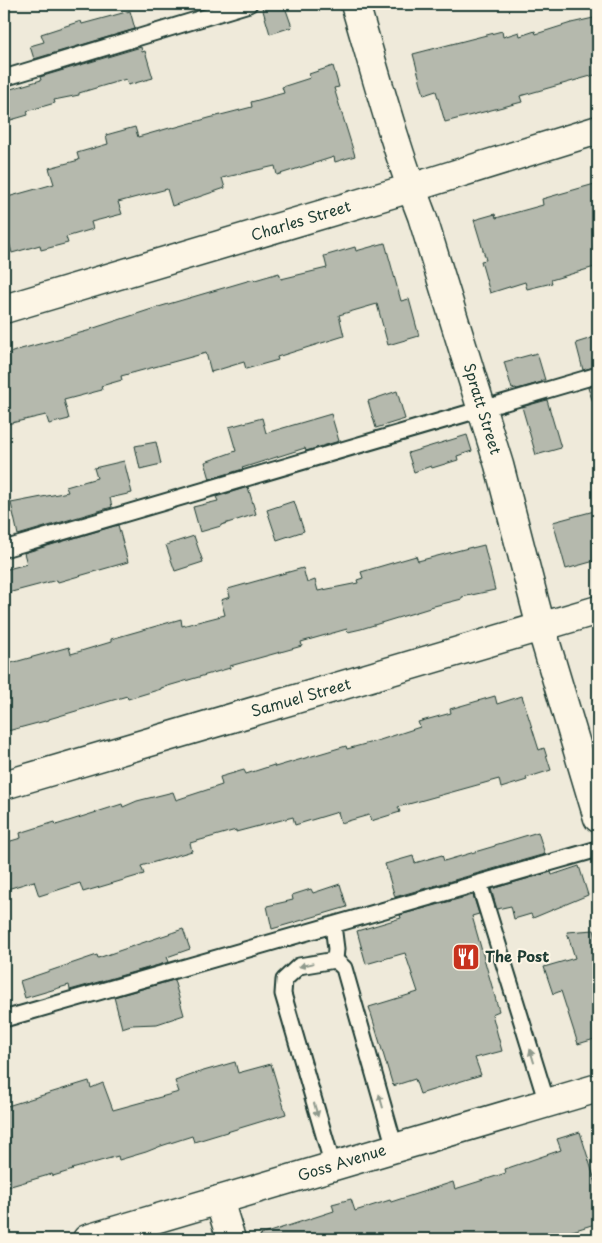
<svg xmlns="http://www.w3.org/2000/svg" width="602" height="1243" font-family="'Playpen Sans',sans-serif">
  <rect width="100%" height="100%" fill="#efeada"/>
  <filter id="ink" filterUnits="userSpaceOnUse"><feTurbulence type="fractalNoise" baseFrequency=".02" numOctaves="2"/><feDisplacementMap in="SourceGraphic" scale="10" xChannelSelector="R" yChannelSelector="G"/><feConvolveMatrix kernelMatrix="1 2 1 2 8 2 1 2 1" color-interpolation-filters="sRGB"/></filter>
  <g filter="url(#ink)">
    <path fill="#b5b9ad" stroke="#1f3d34" d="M261 4H284L292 27 270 34Z
      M130 11 135 29 34 59 30 46 44 42 41 34 81 21 82 24Z
      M598 17V74L520 96 522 102 445 122 436 91 424 95 413 54 502 31 503 37 519 32 520 36 535 31 536 34 571 23Z
      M141 47 142 52 145 51 153 78 128 85 126 79 79 93V95L54 100 55 103 27 111 28 115 4 122V91L41 80 40 77Z
      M333 66 339 87 334 88 355 156 335 162 334 157 277 175 275 166 222 178 225 188 172 206 167 189 118 202 122 214 91 222 93 229 66 237 68 243 41 250 40 245 12 253 4 224V198L54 184 49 168 79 160 77 153 108 144 106 135 135 127 138 137 173 127V128L209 118 252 107 251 102 284 93 282 87 310 78 309 74Z
      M598 183V266L551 280 552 283 527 289 525 282 490 293 481 261 486 260 474 220 495 214 496 218 543 205 542 199Z
      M385 243 401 301 409 299 419 336 388 345 377 304 339 315 344 336 277 357 278 360 246 369 244 362 211 372 206 353 121 376 122 380 101 386 102 390 64 400 69 419 49 424 46 415 7 424 4 413V355L21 349 91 330V329L155 308 254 279 255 280 279 273 281 279 327 268 324 256 355 247 356 251Z
      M598 336V366L583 370 576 343Z
      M537 353 545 380H542V382L517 389 516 388 512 389 504 362Z
      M598 385V401L593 402 588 388Z
      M397 391 405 419 376 428 368 401Z
      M547 400 561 448 536 455 522 407Z
      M331 414 339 441 306 451 305 448 242 468 243 469 210 479 205 462 236 451 229 427 262 418 266 433Z
      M467 435 472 451 457 456 458 460 432 468 431 466 414 472 408 453Z
      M156 442 161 464 140 469 135 446Z
      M124 461 132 493 110 498 112 507 18 535 11 503 68 492 66 487 97 478 94 468Z
      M248 487 256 514 221 525V526L200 532 193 507 218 501 216 497Z
      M294 501 304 531 277 540 267 510Z
      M598 510V560L566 569 553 522Z
      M118 525 128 562 58 582 57 580 4 594V570L27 564 24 553Z
      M194 536 203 562 175 571 166 545Z
      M484 545 495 590 462 597V599L430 607V608L361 629 348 632 347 629 301 642 302 646 230 666V668L161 688V689L128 699 127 696 49 719V720L4 732V665L69 647 71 654 111 642V639L181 619 182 626 225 615 221 600 230 597 228 589 303 568 307 583 315 580 318 591 358 583 357 580 363 578 361 572 416 556 418 561 472 547V548Z
      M495 696 497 704 522 696 539 750 544 748 551 770 526 778 527 780 501 788 499 779 398 807 400 812 371 821 369 815 341 823 338 812 295 825 293 817 236 832V830L190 843 192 851 141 866 144 874 83 892 80 883 39 896 34 881 4 890V843L21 838 20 833 55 822 56 825 122 804 123 807 137 801 173 792 176 800 222 785 220 777 244 770 246 774 274 765 275 767 346 746 347 749 380 740 420 727 418 722 451 713 450 709Z
      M538 832 545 854 395 897 385 864 413 856 415 863 442 855 444 861 495 846V845Z
      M579 866 588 895 533 918 531 914 514 919 511 906 497 909 491 889 551 872 552 875Z
      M340 884 347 907 272 929 267 906 293 900 292 895 311 889 313 893Z
      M473 895 479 914 472 916 499 1011 492 1014 502 1051 475 1058 481 1075 420 1094 415 1079 393 1086 369 1007 418 992 405 953 366 964 357 931 401 918 400 915Z
      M183 929 190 949 167 957 169 962 70 990 69 985 25 998 20 981 97 955 98 958Z
      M594 930 598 946V1038L578 1044 561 991 553 994 544 967 575 958 567 932Z
      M174 980 184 1015 157 1024 131 1025 122 1028 114 997Z
      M235 1062 238 1073 271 1064 286 1114 194 1142 192 1136 161 1146 146 1152 119 1160 118 1156 72 1169 73 1170 53 1176 52 1174 4 1188V1107L89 1081 91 1088 103 1083 113 1110 179 1092 175 1081 200 1072Z
      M580 1132 598 1190V1223L547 1239H261L260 1235 334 1211 332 1204 351 1199 355 1211 390 1200 391 1202 453 1182 455 1189 506 1173 505 1169 561 1150 557 1139Z"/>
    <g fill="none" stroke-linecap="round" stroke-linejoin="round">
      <g stroke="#1f3d34" stroke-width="19">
        <path id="service" d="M4 78 249 4
          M4 549 598 375
          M479 883 547 1103
          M333 925 336 949 335 960
          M4 1019 598 849
          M333 1166 283 994 284 980 299 966 335 960 344 968 395 1148"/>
      </g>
      <g stroke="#1f3d34" stroke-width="31">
        <path id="minor" d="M355 4C376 75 395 147 422 216L499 465 541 627 598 818
          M4 309 411 188 598 130
          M4 785 598 610
          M219 1200 231 1239"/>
      </g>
      <g stroke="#1f3d34" stroke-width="31">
        <path id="secondary" d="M87 1239 598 1088"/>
      </g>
      <use href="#service" stroke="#fcf5e5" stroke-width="15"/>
      <use href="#minor" stroke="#fcf5e5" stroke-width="28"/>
      <use href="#secondary" stroke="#fcf5e5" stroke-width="28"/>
    </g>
    <defs><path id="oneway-solid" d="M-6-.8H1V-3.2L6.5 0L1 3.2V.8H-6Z" transform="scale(1.25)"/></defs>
    <g fill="#8e998c">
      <use href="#oneway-solid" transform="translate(306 965) rotate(166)"/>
      <use href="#oneway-solid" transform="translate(532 1056) rotate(-107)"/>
      <use href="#oneway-solid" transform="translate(381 1101) rotate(-106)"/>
      <use href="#oneway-solid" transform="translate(316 1110) rotate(74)"/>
    </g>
  </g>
  <defs>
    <g id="restaurant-square" transform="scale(1.4375)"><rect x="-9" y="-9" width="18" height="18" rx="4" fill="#c8321e" stroke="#fcf5e5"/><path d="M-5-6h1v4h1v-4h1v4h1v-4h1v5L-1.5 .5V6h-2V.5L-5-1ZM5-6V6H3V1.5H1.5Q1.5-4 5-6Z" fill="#fff"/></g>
  </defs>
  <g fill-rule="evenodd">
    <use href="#restaurant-square" x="466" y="957"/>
  </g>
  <g text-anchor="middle" stroke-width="4" stroke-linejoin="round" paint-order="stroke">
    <g font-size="15" fill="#1f3d34" stroke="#fcf5e5">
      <text transform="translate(301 221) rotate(-17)" y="5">Charles Street</text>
      <text transform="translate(482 409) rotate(73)" y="5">Spratt Street</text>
      <text transform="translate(301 698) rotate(-16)" y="5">Samuel Street</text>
      <text transform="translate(342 1163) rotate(-17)" y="5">Goss Avenue</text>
    </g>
    <g font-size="15" font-weight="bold" fill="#1f3d34" stroke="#fcf5e5" text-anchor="start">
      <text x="485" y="962">The Post</text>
    </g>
  </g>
  <rect width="602" height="1243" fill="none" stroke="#fcf5e5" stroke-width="20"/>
  <rect x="10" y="10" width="582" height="1223" fill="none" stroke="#1f3d34" stroke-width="2" filter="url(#ink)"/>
</svg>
